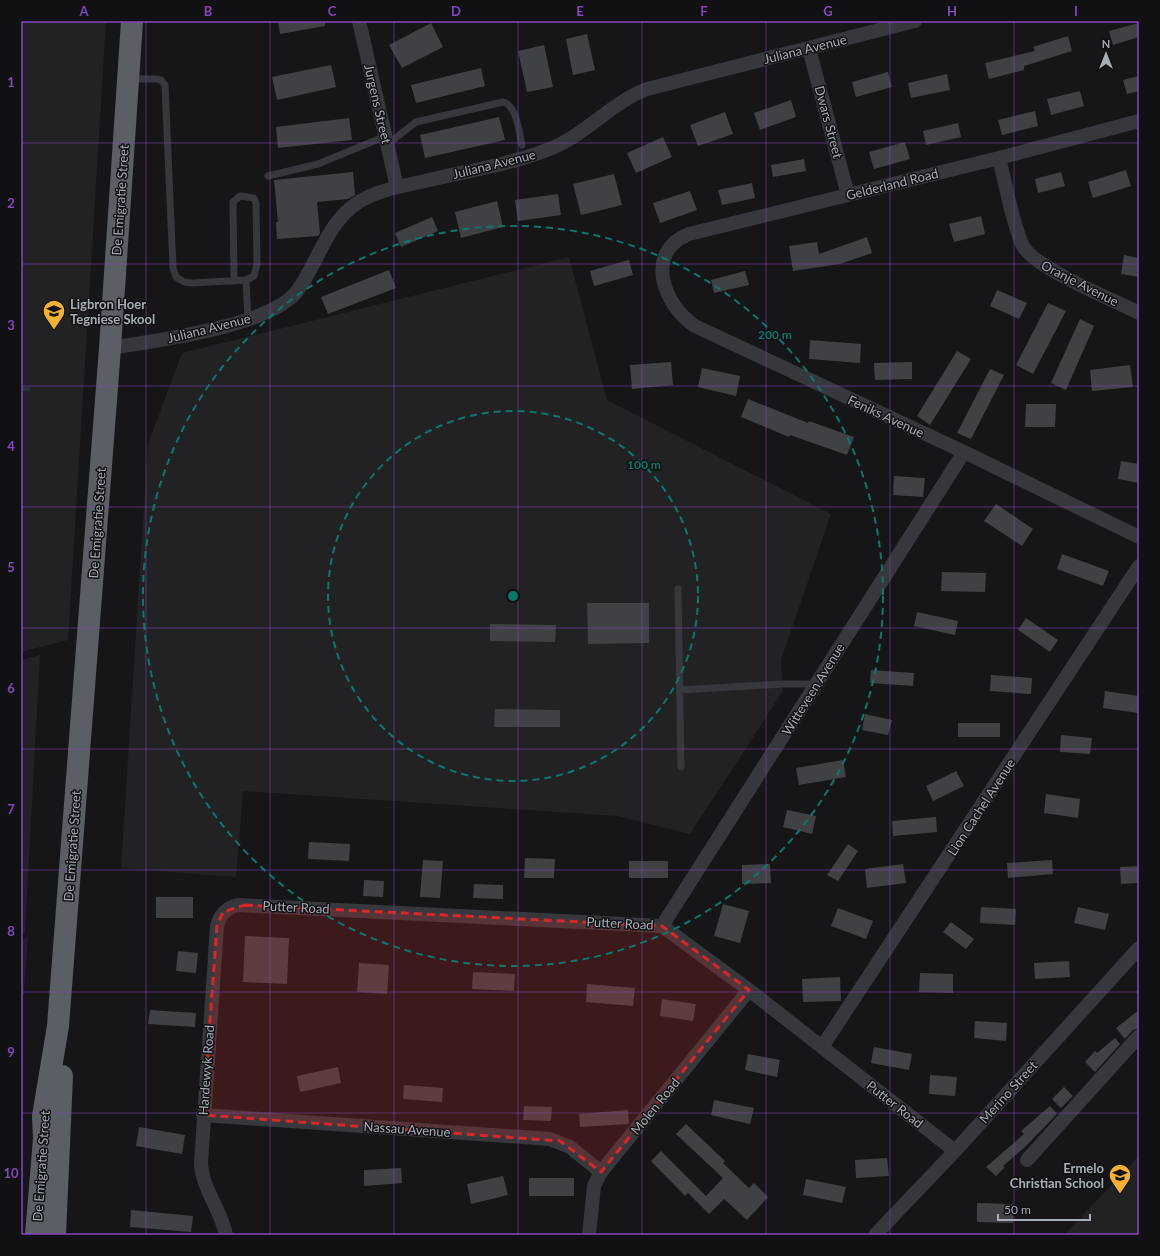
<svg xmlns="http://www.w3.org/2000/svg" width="1160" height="1256" font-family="Lato,sans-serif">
  <rect width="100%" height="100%" fill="#161618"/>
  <path fill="#222225" d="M21 21H106L68 640 21 652Z
    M569 257 607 400 831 514 781 660 783 691 690 834 618 816 243 791 236 877 121 868 148 444 182 353Z
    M40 655 25 933 21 934V660Z
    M28 938 21 1029V940Z
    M1139 1156V1235H1064Z"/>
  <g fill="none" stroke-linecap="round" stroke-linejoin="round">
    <path stroke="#2c353c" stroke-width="3.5" d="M21 389H29"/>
  </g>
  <path fill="#404145" d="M278 21H325V26L280 34Z
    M431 23 443 47 402 68 389 45Z
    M1139 23V37L1113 45 1109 31Z
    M587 34 595 70 573 75 566 39Z
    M1068 36 1072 51 1024 66V70L989 79 985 63 1035 51 1033 47Z
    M544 45 553 87 527 92 518 51Z
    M331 65 336 87 277 100 272 77Z
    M481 68 485 86 416 103 411 85Z
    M888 72 892 87 856 97 852 82Z
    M947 74 950 90 911 98 908 83Z
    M1139 76V91L1127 94 1123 80Z
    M1080 91 1084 106 1051 115 1047 99Z
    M791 100 796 117 760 130 754 113Z
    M1035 111 1038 126 1002 135 998 120Z
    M725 112 733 134 698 146 690 125Z
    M499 117 505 140 425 158 420 135Z
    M349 118 352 140 278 148 276 127Z
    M958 123 961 137 926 145 923 131Z
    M663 137 672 157 636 173 627 153Z
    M905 142 910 159 874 169 869 152Z
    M804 159 806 171 773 177 771 165Z
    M1126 170 1131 186 1093 198 1088 182Z
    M353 172 355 195 348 199 317 202 320 233 318 236 277 239 276 222H278L274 180Z
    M1061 172 1065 186 1038 193 1035 179Z
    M614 174 622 205 581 215 573 184Z
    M752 183 755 198 722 205 718 190Z
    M690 191 697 210 660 223 653 203Z
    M558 194 561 215 518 221 515 200Z
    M497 201 503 227 461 238 455 212Z
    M981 216 985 234 954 242 949 224Z
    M432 217 438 231 401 247 395 233Z
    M867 237 872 253 840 264 793 271 789 246 817 242 819 254Z
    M1124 255 1139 258V277L1121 274Z
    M629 260 633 275 594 286 590 271Z
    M389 270 396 288 328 314 321 297Z
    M745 271 749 285 714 293 711 280Z
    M997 290 1027 303 1019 319 990 306Z
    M1048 303 1066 311 1033 374 1016 365Z
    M1080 319 1094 326 1066 390 1051 383Z
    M810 340 861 344 860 363 809 359Z
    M957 351 971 359 930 425 917 416Z
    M671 362 673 385 632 389 630 365Z
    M912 362V379L875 380 874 363Z
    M1130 365 1133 387 1092 391 1090 370Z
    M702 368 740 376 736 396 698 387Z
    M990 369 1004 375 971 439 957 433Z
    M748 399 808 423 809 421 854 437 847 455 790 435 789 437 741 417Z
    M1026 404H1056L1055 427H1025Z
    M1121 461 1139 464V483L1118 479Z
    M894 476 925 478 923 497 893 495Z
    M996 504 1033 529 1022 546 984 521Z
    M1062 554 1109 571 1103 586 1057 569Z
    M942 572 986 573 985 592 941 591Z
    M587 603H649V643L588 644Z
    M917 612 958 621 955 635 914 626Z
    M1026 618 1058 640 1050 652 1018 630Z
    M490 624 556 625 555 642 490 641Z
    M871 670 914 673 913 686 870 683Z
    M991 675 1032 678 1031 694 990 691Z
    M1105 691 1139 696 1138 713 1103 708Z
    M495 709 560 710V727H494Z
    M865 714 892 720 888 735 862 730Z
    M958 723H1000V737H958Z
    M1061 735 1092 738 1090 754 1060 752Z
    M843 760 846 777 799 785 796 768Z
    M956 771 964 786 933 801 926 786Z
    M1046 794 1080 799 1078 818 1044 813Z
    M787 810 816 816 812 834 783 827Z
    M936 817 937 832 893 836 892 821Z
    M309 842 350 844 349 861 308 859Z
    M848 844 858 851 838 881 827 875Z
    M525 858 555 859 554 878H524Z
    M423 860 443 861 440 898 420 897Z
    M1052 860 1053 874 1008 878 1007 863Z
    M629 861H668V878H629Z
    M770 864 771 883 742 884V865Z
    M903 864 906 883 867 888 865 869Z
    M1139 866V883L1121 884 1120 867Z
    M364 880 384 881 383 897 363 896Z
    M474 884 503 885V899L473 898Z
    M156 897H193V918H156Z
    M723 904 749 911 740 943 714 936Z
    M981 907 1016 909 1015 925 980 923Z
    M1078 907 1109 914 1105 930 1074 923Z
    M838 908 873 921 866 939 831 926Z
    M951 922 974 939 966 949 943 932Z
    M245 936 289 938 287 984 243 982Z
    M178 951 198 953 196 973 176 971Z
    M1069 961 1070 977 1035 979 1034 963Z
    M359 963 389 965 387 994 357 992Z
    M473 972 515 974 514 991 472 989Z
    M920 973 953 974V993L919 992Z
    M840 977 841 1001 803 1002 802 979Z
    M587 984 635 988 633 1006 586 1002Z
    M662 999 696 1004 693 1021 660 1016Z
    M150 1010 196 1013 195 1027 148 1024Z
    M1139 1010V1028L1133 1030 1125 1039 1116 1028Z
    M975 1021 1007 1023 1006 1041 974 1038Z
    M1115 1038 1120 1044 1095 1072 1085 1062 1095 1051 1097 1053Z
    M874 1047 912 1054 909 1070 871 1063Z
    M748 1054 780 1060 777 1077 745 1070Z
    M338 1067 341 1083 300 1092 297 1076Z
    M930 1075 957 1077 955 1096 929 1094Z
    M404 1085 443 1088 442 1102 403 1099Z
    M1064 1087 1073 1096 1061 1108 1052 1099Z
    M714 1100 754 1108 750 1124 711 1115Z
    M524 1106 552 1107 551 1121 523 1120Z
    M1050 1106 1057 1114 1025 1147 1003 1166 1005 1167 996 1176 986 1167 1024 1134 1021 1131Z
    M628 1110 629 1124 580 1127 579 1114Z
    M686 1124 725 1161 723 1163 749 1188 754 1183 768 1197 747 1220 724 1199 709 1214 688 1193 685 1196 651 1161 661 1151 706 1196 723 1178 676 1134Z
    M139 1127 185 1135 182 1154 136 1146Z
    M887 1158 889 1176 856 1178 855 1160Z
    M401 1168 402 1183 364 1186V1170Z
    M503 1176 508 1195 471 1204 467 1184Z
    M529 1178H574V1196H529Z
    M806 1179 846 1187 842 1203 803 1195Z
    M977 1203 1013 1204V1223L977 1222Z
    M131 1210 193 1216 191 1232 130 1227Z"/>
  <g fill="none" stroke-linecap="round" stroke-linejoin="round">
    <path stroke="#37383d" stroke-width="7" d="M130 79H157L161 80 165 85 173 268 176 277 184 282 192 283 246 280 254 276 257 264 256 203 254 198 240 196 233 202 234 281
      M388 144 416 122 503 102C517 105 519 133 522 145
      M268 176 318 164 386 136
      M246 280 248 319
      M678 589 681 767
      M680 690 782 684H816"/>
    <path stroke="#37383d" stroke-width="14" d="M359 21 397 187
      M809 49 848 195
      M1139 121 999 158 689 234C644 252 663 305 695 326L964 452 1139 537
      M999 158C1006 185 1011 218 1022 244 1031 267 1114 300 1139 313
      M110 348C154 341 273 326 298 290 318 262 327 223 357 203 377 190 403 186 425 181 466 171 508 165 547 150 585 136 610 103 647 89L915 21
      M662 926 964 452
      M822 1047 1139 566
      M203 1115 550 1139 570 1147 601 1172
      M1027 1160 1139 1036
      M226 1235C221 1209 202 1189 201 1163L217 926C220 914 226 908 238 905L662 926 749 990 955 1151
      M589 1235 594 1186 601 1172 749 990
      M875 1235 955 1151 1139 948"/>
    <path stroke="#5b5e65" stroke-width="22" d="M36 1235 44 1139 43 1116 58 1026 110 348 132 21
      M55 1235 62 1076"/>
  </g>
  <path fill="#d62828" fill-opacity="0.2" stroke="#d62828" stroke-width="3" stroke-dasharray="8 5" stroke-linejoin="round" d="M245 905 662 926 749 990 601 1172 560 1141 203 1115 217 926 223 912Z"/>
  <path fill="none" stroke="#8446be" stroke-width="1" stroke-opacity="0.55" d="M146 21V1235M270 21V1235M394 21V1235M518 21V1235M642 21V1235M766 21V1235M890 21V1235M1014 21V1235M21 143H1139M21 264H1139M21 386H1139M21 507H1139M21 628H1139M21 749H1139M21 870H1139M21 992H1139M21 1113H1139"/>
  <g fill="none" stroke="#0f766e" stroke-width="2" stroke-dasharray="7 5">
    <circle cx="513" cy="596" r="185"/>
    <circle cx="513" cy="596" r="370"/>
  </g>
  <defs>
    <g id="school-pin" transform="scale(1.15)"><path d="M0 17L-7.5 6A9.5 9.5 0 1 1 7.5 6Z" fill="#f2b134" stroke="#111113"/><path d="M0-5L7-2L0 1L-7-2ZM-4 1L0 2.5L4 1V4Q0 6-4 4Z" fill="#111"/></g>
  </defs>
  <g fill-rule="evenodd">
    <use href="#school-pin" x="54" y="311"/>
    <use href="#school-pin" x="1120" y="1175"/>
  </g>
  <g text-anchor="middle" stroke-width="3" stroke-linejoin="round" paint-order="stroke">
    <g font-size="13" fill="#a8adb8" stroke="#111113">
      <text transform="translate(805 49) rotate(-14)" y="5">Juliana Avenue</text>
      <text transform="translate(378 104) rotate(77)" y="5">Jurgens Street</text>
      <text transform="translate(829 122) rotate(75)" y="5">Dwars Street</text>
      <text transform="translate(494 164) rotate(-14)" y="5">Juliana Avenue</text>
      <text transform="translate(892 184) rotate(-14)" y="5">Gelderland Road</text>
      <text transform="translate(120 200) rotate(-86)" y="5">De Emigratie Street</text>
      <text transform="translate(1080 283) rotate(27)" y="5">Oranje Avenue</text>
      <text transform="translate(209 328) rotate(-14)" y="5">Juliana Avenue</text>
      <text transform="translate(886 416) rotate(25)" y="5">Feniks Avenue</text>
      <text transform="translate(97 523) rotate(-86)" y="5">De Emigratie Street</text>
      <text transform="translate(813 689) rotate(-58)" y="5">Witteveen Avenue</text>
      <text transform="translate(981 807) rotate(-57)" y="5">Lion Cachel Avenue</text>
      <text transform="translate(72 846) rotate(-86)" y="5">De Emigratie Street</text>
      <text transform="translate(296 907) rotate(3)" y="5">Putter Road</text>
      <text transform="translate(620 923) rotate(3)" y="5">Putter Road</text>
      <text transform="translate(206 1070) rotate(-86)" y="5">Hardewyk Road</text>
      <text transform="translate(1008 1092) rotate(-48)" y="5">Merino Street</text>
      <text transform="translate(895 1104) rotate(38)" y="5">Putter Road</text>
      <text transform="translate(655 1106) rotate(-51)" y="5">Molen Road</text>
      <text transform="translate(407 1129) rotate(4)" y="5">Nassau Avenue</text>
      <text transform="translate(41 1166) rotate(-86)" y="5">De Emigratie Street</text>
    </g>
    <g font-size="13" font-weight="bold" fill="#a8adb8" stroke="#111113" text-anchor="start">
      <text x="70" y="309">Ligbron Hoer<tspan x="70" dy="15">Tegniese Skool</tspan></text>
      <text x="1104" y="1173" text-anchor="end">Ermelo<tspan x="1104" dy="15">Christian School</tspan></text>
    </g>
  </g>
  <circle cx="513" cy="596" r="6" fill="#0f766e" stroke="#111113" stroke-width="2"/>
  <g font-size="12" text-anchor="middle" font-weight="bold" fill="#0f766e" stroke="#111113" stroke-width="3" stroke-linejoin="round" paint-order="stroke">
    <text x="775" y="339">200 m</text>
    <text x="644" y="469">100 m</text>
  </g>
  <rect width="1160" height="1256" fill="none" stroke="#111113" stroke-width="44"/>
  <g transform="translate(1106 54)" stroke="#111113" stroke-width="3" paint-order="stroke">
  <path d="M0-3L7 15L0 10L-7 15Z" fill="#a8adb8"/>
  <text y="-6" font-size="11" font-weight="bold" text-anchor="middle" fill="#a8adb8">N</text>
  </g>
  <path d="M998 1214v6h92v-6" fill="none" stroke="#a8adb8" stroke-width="2"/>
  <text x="1004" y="1214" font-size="12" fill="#a8adb8" stroke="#111113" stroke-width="3" paint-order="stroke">50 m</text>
  <rect x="22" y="22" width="1116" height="1212" fill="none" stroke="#8446be" stroke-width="1.5"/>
  <g font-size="13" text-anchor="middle" font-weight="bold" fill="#8446be">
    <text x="84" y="16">A</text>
    <text x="208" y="16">B</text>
    <text x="332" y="16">C</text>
    <text x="456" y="16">D</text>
    <text x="580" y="16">E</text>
    <text x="704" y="16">F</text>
    <text x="828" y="16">G</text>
    <text x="952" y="16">H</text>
    <text x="1076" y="16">I</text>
    <text x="11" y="87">1</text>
    <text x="11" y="208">2</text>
    <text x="11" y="330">3</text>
    <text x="11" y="451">4</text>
    <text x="11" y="572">5</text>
    <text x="11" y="693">6</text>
    <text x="11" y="814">7</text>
    <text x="11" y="936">8</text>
    <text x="11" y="1057">9</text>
    <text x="11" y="1178">10</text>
  </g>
</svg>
